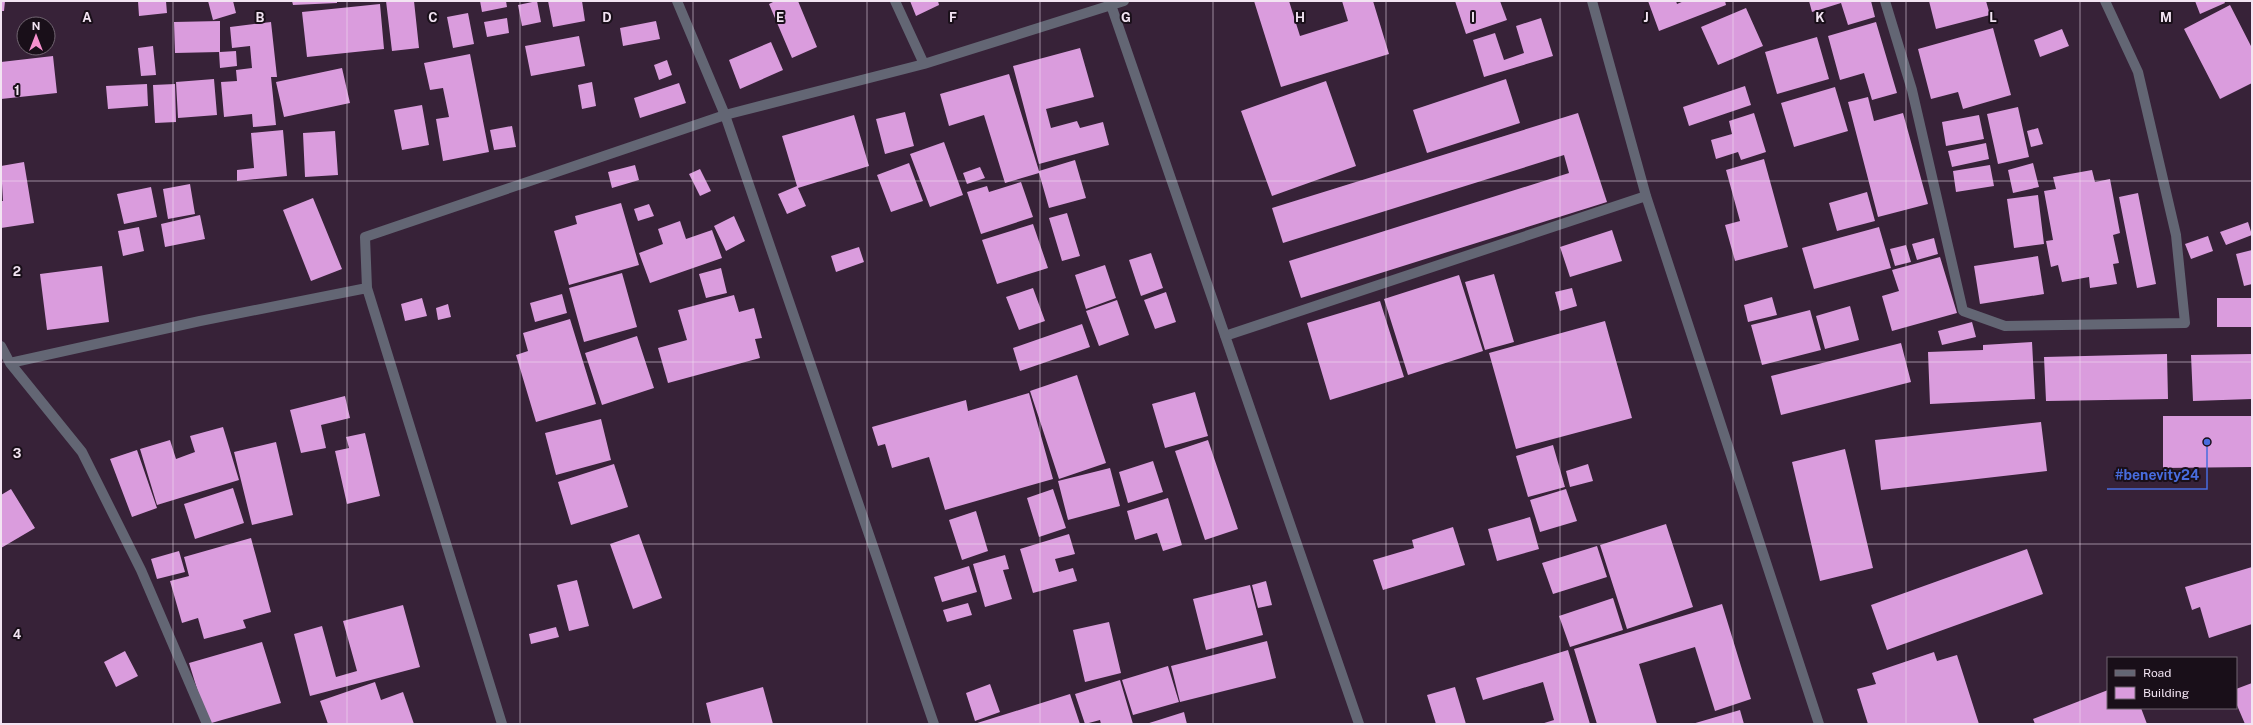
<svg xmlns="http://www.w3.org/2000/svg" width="2253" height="725" font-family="'Public Sans',sans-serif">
  <rect width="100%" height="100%" fill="#372238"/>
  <path fill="#da9cdd" d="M1 1H5L4 11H1Z
    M138 1H166L167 13 139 16Z
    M208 1H233L236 13 213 20Z
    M292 1H337V3L293 5Z
    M386 1H414L419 48 392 51Z
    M480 1H506L507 7 482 12Z
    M537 1 541 22 522 26 518 5Z
    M548 1H582L585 21 553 27Z
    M775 1H798L817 47 792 58 769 4Z
    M910 1H938L939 5 916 16Z
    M1254 1H1289L1300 36 1348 21 1342 1H1373L1389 54 1281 87Z
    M1455 1H1500L1507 20 1466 34Z
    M1648 1H1676L1677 4 1684 1H1725L1726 5 1659 31Z
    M1809 1H1871L1875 17 1848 25 1841 3 1812 12Z
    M1929 1H1986L1990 15 1936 29Z
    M2195 1H2224L2225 3 2200 14Z
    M380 4 384 49 307 57 302 12Z
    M2230 5 2252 48V83L2220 99 2184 29Z
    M1746 8 1763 46 1718 65 1701 27Z
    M468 13 474 44 453 48 447 17Z
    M507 18 509 33 487 37 484 22Z
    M1541 18 1553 56 1484 77 1473 40 1495 33 1504 60 1524 53 1516 26Z
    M220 21V52L236 51 237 66 220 68 219 52 175 53 174 22Z
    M656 21 660 39 623 46 620 28Z
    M271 22 277 77H271L276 125 253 127 252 114 224 117 221 82 237 81 236 70 252 68 250 46 232 48 230 27Z
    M1876 22 1897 93 1872 100 1864 73 1840 80 1828 36Z
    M1993 28 2011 95 1963 109 1958 92 1931 99 1918 49Z
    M2062 29 2069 46 2040 57 2034 40Z
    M579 36 585 66 531 76 525 46Z
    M1817 37 1829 79 1777 94 1765 52Z
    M771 42 783 70 740 89 729 60Z
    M153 46 156 75 141 76 138 48Z
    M1080 48 1094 97 1046 109 1051 128 1077 121 1080 128 1103 122 1109 145 1039 164 1013 66Z
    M470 54 489 152 443 161 436 119 449 117 443 88 430 90 424 63Z
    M53 56 57 93 1 99V62Z
    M667 60 672 75 659 80 654 65Z
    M342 68 350 103 284 117 276 82Z
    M1009 74 1039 171 1075 160 1086 198 1049 208 1039 173 1005 183 984 115 949 126 940 94Z
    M214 79 217 115 178 118 176 82Z
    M1506 79 1520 123 1427 153 1413 110Z
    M1326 81 1356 166 1272 196 1241 111Z
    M592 82 596 106 582 109 578 85Z
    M679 83 686 103 640 118 634 98Z
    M147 84 148 106 108 109 106 86Z
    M175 84 176 122 155 123 153 85Z
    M1745 86 1751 105 1689 126 1683 107Z
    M1835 87 1848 131 1794 147 1781 103Z
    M1868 97 1874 121 1903 113 1928 204 1878 217 1848 102Z
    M422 105 429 145 402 150 394 110Z
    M2018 107 2029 157 1998 164 1987 114Z
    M905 112 914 146 885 154 876 119Z
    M1578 113 1607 202 1301 298 1289 261 1569 173 1564 155 1283 243 1272 208Z
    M1754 113 1766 152 1741 160 1738 152 1716 159 1711 140 1732 134 1729 121Z
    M854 115 869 166 798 188 806 206 787 214 778 194 797 186 782 136Z
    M1979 115 1984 139 1946 146 1942 122Z
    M512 126 516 147 494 150 490 130Z
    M2038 128 2043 144 2031 147 2027 131Z
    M283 130 287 176 237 181V170L254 168 251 133Z
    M335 131 338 175 305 177 303 133Z
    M944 142 963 195 930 207 910 154Z
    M1986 143 1989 159 1952 167 1948 151Z
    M1764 159 1788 247 1735 261 1725 225 1740 221 1726 170Z
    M24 162 34 223 1 228V201H3L1 166Z
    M909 163 923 201 891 212 877 175Z
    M2033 163 2039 187 2013 193 2008 170Z
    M635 165 639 180 612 188 608 172Z
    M1990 165 1994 186 1956 192 1953 171Z
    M980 167 985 178 967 184 963 173Z
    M700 169 711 191 700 196 689 174Z
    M2092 170 2095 182 2110 179 2120 233 2113 235 2119 263 2113 264 2117 284 2090 288 2089 277 2062 282 2058 265 2051 267 2046 241 2053 240 2044 191 2056 189 2053 177Z
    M1021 182 1033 217 981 234 967 192 987 186 989 192Z
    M190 184 195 214 168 219 163 189Z
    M151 187 157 217 124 224 117 194Z
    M1867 192 1875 221 1837 231 1829 203Z
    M2138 193 2156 284 2137 288 2119 197Z
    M2038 195 2044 244 2014 248 2007 199Z
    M313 198 342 269 311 281 283 210Z
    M621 203 639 265 569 285 554 231 577 224 575 216Z
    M649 204 654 216 638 221 634 209Z
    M1067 213 1080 256 1062 261 1049 218Z
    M200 215 205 239 165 247 161 224Z
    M734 216 745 241 726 251 714 226Z
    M680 221 686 239 712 230 722 258 650 283 639 253 663 244 658 229Z
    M2248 222 2252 235 2226 245 2220 232Z
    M1033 224 1048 268 997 284 982 240Z
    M139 227 144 251 123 256 118 231Z
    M1879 227 1891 268 1814 289 1802 248Z
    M1612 230 1622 261 1570 277 1560 247Z
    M2208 236 2213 251 2191 259 2185 244Z
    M1934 238 1938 254 1917 260 1912 244Z
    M1906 245 1911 262 1895 266 1890 249Z
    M859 247 864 262 836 272 831 256Z
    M2252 250V284L2244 286 2236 254Z
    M1151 253 1163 288 1141 296 1129 260Z
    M2038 256 2044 294 1980 304 1974 266Z
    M1940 257 1957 313 1892 331 1882 296 1899 291 1892 270Z
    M1105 265 1116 298 1086 309 1075 275Z
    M102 266 109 322 47 330 40 274Z
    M721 268 727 293 706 298 699 274Z
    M622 273 637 327 584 342 569 288Z
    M1494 274 1514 342 1485 350 1465 282Z
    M1459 275 1483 351 1408 375 1384 299Z
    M1033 288 1045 321 1019 330 1006 297Z
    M1572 288 1577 306 1560 311 1555 292Z
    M1166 292 1176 322 1155 329 1144 300Z
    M562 294 567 313 535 322 530 303Z
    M734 295 739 312 754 308 762 338 755 339 760 358 668 383 658 348 687 340 678 310Z
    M1772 297 1777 315 1748 322 1744 305Z
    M422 298 427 316 405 321 401 304Z
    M2217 298H2252V327H2217Z
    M1117 300 1129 335 1099 346 1086 311Z
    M1380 301 1404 377 1330 400 1307 323Z
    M448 304 451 317 438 320 436 308Z
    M1850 306 1859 340 1825 349 1816 316Z
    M1810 310 1821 350 1762 365 1751 325Z
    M570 319 596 404 536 422 516 355 528 351 523 333Z
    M1605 321 1632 418 1516 449 1489 353Z
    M1972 322 1976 337 1942 345 1938 331Z
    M1082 324 1090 347 1020 371 1013 348Z
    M637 336 654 388 602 405 585 353Z
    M2032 342 2035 399 1930 404 1928 352 1983 350V345Z
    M1901 343 1911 382 1781 415 1771 376Z
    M2167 354 2168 399 2046 401 2044 357Z
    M2252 354V399L2193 401 2191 355Z
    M1077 375 1106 463 1059 479 1030 391Z
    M1195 392 1208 436 1165 448 1152 404Z
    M1029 393 1053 479 945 510 929 457 892 468 885 444 878 446 872 427 966 400 968 411Z
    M345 396 350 418 321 425 326 448 301 453 290 410Z
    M2163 416H2252V467L2163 468Z
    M601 419 611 460 556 475 545 433Z
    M2041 422 2047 471 1881 490 1875 440Z
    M223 427 239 480 157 505 140 449 170 440 176 459 195 452 190 436Z
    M365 433 380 496 347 504 335 451 349 448 346 437Z
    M1208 440 1238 529 1205 540 1175 451Z
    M276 442 293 515 252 525 234 452Z
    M1553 445 1565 487 1528 497 1516 456Z
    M1845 449 1873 568 1820 581 1792 462Z
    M137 450 157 508 132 517 110 459Z
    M1153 461 1163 492 1128 503 1119 472Z
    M614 464 628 507 571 525 558 482Z
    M1588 464 1593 481 1570 487 1566 471Z
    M1110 468 1120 506 1068 520 1058 481Z
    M233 488 244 523 195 539 184 504Z
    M11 489 35 528 1 548V495Z
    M1053 489 1066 528 1039 537 1027 498Z
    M1566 489 1577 521 1540 532 1530 500Z
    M1168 498 1182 545 1163 551 1157 533 1135 540 1127 511Z
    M976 511 988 551 962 560 949 520Z
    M1530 517 1539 549 1497 561 1488 529Z
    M1666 524 1693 607 1627 629 1600 545Z
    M1453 527 1465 565 1383 590 1373 560 1414 548 1412 540Z
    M639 534 662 598 633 609 610 544Z
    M1069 534 1075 554 1055 559 1059 572 1073 568 1077 581 1033 593 1020 549Z
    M251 538 271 612 243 620 246 628 204 639 198 618 182 623 170 581 189 576 184 557Z
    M1597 546 1607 577 1553 594 1542 563Z
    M2027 549 2043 594 1887 650 1871 605Z
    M179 551 185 572 157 579 151 559Z
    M1005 555 1009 569 1003 570 1012 599 985 607 973 564Z
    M969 566 977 592 942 602 934 577Z
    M2252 567V624L2209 638 2200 607 2192 610 2185 587Z
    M577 580 589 626 569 631 557 585Z
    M1266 581 1272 605 1258 608 1252 585Z
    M1250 585 1263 635 1206 650 1193 599Z
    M1613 598 1623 630 1570 647 1559 616Z
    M968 603 972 615 947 622 943 610Z
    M1722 604 1751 699 1715 711 1695 647 1639 664 1657 724H1597L1574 649Z
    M403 605 420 667 310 696 294 634 322 626 336 677 357 671 343 621Z
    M1109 622 1121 673 1085 682 1073 630Z
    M556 627 559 637 531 644 529 634Z
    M1267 641 1276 678 1180 702 1171 666Z
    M262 642 281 703 208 724 189 663Z
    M1568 650 1590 724H1541L1554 720 1543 682 1483 700 1476 678Z
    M125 651 138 676 116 687 104 662Z
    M1934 652 1937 661 1957 655 1979 724H1868L1857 689 1876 684 1872 673Z
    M1168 666 1179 702 1133 715 1122 680Z
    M1120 680 1133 724H1101L1100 720 1085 724 1075 694Z
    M375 682 381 700 403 692 414 724H328L320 701Z
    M2252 683V724H2245L2236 703V689Z
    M990 684 1000 712 975 721 966 693Z
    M763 687 773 724H711L706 703Z
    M1455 687 1466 724H1436L1427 695Z
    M2108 690V708H2141L2147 724H2035L2033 719Z
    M1070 694 1080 724H974Z
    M1740 710 1744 724H1692Z
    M1184 712 1187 724H1146Z"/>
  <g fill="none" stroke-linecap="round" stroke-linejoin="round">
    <path stroke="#636674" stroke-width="10" d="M677 1 725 115 934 724
      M895 1 924 64
      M1592 1 1646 196 1819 724
      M1885 1 1912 90 1963 311 2005 326 2185 323 2176 235 2138 72 2105 1
      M1111 5 1359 724
      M367 288 502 724
      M1225 336 1646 196
      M1 346 10 363 82 452 141 570 207 724
      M10 363 200 321 367 288 365 237 725 115 924 64 1124 1"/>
  </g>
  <path fill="none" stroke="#f2e4f2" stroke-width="1" stroke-opacity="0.55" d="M173 1V724M347 1V724M520 1V724M693 1V724M867 1V724M1040 1V724M1213 1V724M1386 1V724M1560 1V724M1733 1V724M1906 1V724M2080 1V724M1 181H2252M1 362H2252M1 544H2252"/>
  <g font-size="13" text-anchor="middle" font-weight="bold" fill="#f2e4f2" stroke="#190f19" stroke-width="4" stroke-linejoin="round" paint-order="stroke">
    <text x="87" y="22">A</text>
    <text x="260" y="22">B</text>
    <text x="433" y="22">C</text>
    <text x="607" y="22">D</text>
    <text x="780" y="22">E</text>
    <text x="953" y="22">F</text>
    <text x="1126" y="22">G</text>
    <text x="1300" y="22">H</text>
    <text x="1473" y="22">I</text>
    <text x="1646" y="22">J</text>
    <text x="1820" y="22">K</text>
    <text x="1993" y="22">L</text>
    <text x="2166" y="22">M</text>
    <text x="17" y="95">1</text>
    <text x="17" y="276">2</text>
    <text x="17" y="458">3</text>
    <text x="17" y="639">4</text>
  </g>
  <path fill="none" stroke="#486cdd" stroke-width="1.5" d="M2207 442L2207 489H2107"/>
  <circle fill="#486cdd" stroke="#190f19" stroke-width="1.5" cx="2207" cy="442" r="4"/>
  <g font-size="14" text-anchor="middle" font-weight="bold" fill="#486cdd" stroke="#190f19" stroke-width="4" stroke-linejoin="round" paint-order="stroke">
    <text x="2157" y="480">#benevity24</text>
  </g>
  <rect width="2253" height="725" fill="none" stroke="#f2e4f2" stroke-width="4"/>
  <rect x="2107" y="657" width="130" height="52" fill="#190f19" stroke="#706470"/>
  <rect x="2115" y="670" width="20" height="6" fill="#636674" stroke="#706470"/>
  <text x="2143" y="677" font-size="12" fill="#f2e4f2">Road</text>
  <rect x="2115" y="687" width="20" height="12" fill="#da9cdd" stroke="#706470"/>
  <text x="2143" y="697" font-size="12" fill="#f2e4f2">Building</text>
  <g transform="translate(36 36)"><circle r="19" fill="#190f19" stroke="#706470"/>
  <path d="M0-3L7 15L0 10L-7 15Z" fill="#f790ce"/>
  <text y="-6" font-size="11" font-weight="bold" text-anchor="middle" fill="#f2e4f2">N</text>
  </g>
</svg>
